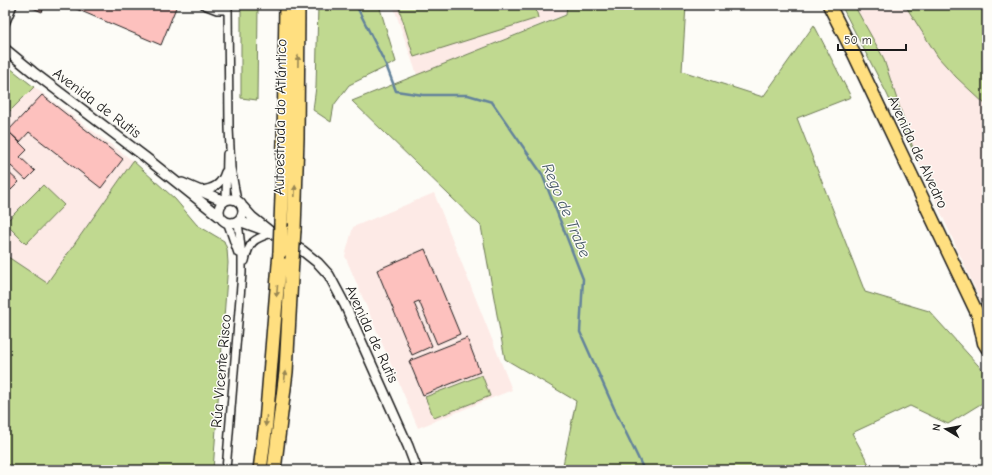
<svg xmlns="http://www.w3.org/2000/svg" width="992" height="475" font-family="'Comic Neue',sans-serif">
  <rect width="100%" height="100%" fill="#fdfcf7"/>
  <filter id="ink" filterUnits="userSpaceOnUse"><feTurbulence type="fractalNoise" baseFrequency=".025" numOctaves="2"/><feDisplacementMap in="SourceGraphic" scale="8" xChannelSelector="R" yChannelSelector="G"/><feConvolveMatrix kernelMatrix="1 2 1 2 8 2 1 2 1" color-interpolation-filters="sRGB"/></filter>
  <g filter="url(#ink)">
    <path fill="#fdeae6" d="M393 5H567L566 14 417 75Z
      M854 5H987V310L980 300 916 157 883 57Z
      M34 87 133 161 47 283 5 255V116Z
      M434 193 512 390 418 428 345 256 353 227Z"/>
    <path fill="#c0d990" stroke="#6e7a56" d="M241 5H258L257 100 241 98Z
      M318 5H379L396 62 349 85 334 105 331 122 313 110 316 87Z
      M398 5H535L538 18 414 57Z
      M567 5H686L682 71 763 97 814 25 851 97 797 118 865 292 929 311 987 375V400L948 424 910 406 852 433 872 470H561L563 465 576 401 505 359 481 226 352 101 566 15Z
      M841 5H854L883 57 916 157 887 94Z
      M905 5H987V106L956 77 938 57Z
      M5 64 34 87 5 116Z
      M133 161 175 199 197 225 224 241 227 249 228 263 213 470H5V255L47 283Z
      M43 185 64 205 26 244 5 223Z
      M482 375 490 396 434 418 425 397Z"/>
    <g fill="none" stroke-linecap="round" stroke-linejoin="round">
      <path stroke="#63839b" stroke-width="2.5" d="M356 5 386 65 396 91 423 95H468L492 102 542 174 583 279 580 332 614 408 644 470"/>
    </g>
    <path fill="#fdc1be" stroke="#1c1c1c" d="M26 5H45L42 12Z
      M76 5H177L161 45 74 8Z
      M42 95 123 159 101 188 29 132 20 142 8 131Z
      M8 131 27 150 20 157 35 171 26 180 11 166 7 171 19 182 11 190 5 185V134Z
      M425 249 460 334 437 344 419 301 414 303 432 346 412 355 377 270Z
      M467 338 480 372 423 395 409 361Z"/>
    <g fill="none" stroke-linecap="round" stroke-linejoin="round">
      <g stroke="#1c1c1c" stroke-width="10">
        <path id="minor" d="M204 5 217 10H228
          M228 5 229 128 231 168 237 201
          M5 24 13 5
          M200 190C213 189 221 185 225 172
          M226 200 227 154
          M228 224 238 253
          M245 261C249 242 253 239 272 233
          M226 470 242 273V256L238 222"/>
      </g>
      <g stroke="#1c1c1c" stroke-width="12">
        <path id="tertiary" d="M5 49 33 72 145 157 220 217
          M182 183 224 201
          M219 211a12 12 0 1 1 24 0a12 12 0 1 1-24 0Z
          M243 207 252 217 272 233 303 251 318 263 329 275 345 305 408 446 417 470
          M239 221 264 230"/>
      </g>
      <g stroke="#1c1c1c" stroke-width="15">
        <path id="trunk" d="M829 5 854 54 977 313 987 325
          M978 316 984 343 987 348"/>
      </g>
      <g stroke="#1c1c1c" stroke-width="16">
        <path id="motorway" d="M281 223 284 142 286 5
          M294 230 297 138 298 5
          M260 470 266 423 280 252
          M274 470 286 372 292 259"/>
      </g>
      <use href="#minor" stroke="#fdfcf7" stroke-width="7"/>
      <use href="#tertiary" stroke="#fdfcf7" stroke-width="9"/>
      <use href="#trunk" stroke="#ffdf80" stroke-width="12"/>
      <use href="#motorway" stroke="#ffdf80" stroke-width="13"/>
      <g stroke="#1c1c1c" stroke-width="16" stroke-linecap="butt">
        <path id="motorway-bridge" d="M280 252 281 223
          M292 259 294 230"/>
      </g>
      <use href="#motorway-bridge" stroke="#ffdf80" stroke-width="13"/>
    </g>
    <defs><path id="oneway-solid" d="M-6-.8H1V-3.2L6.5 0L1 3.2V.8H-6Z"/></defs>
    <g fill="#998753">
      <use href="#oneway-solid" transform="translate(298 61) rotate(-89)"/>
      <use href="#oneway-solid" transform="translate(295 191) rotate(-88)"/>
      <use href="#oneway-solid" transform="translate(277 291) rotate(95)"/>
      <use href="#oneway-solid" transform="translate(285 376) rotate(-84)"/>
      <use href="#oneway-solid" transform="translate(266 421) rotate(96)"/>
    </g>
  </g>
  <g text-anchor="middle" stroke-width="3" stroke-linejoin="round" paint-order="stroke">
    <g font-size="15" fill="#1c1c1c" stroke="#fdfcf7">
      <text transform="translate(97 103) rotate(37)" y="5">Avenida de Rutis</text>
      <text transform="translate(280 117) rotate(-89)" y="5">Autoestrada do Atlántico</text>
      <text transform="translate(918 152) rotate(65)" y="5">Avenida de Alvedro</text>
      <text transform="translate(372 334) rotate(65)" y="5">Avenida de Rutis</text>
      <text transform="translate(221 371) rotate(-85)" y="5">Rúa Vicente Risco</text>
    </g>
    <g font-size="16" font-style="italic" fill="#455866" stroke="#fdfcf7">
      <text transform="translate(567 210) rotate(67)" y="6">Rego de Trabe</text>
    </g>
  </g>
  <rect width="992" height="475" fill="none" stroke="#fdfcf7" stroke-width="20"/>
  <rect x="10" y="10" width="972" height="455" fill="none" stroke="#1c1c1c" stroke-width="1.5" filter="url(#ink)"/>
  <g transform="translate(946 429) rotate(280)" stroke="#fdfcf7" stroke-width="3" paint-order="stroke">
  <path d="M0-3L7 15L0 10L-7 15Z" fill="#1c1c1c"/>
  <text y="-6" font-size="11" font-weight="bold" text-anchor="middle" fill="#1c1c1c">N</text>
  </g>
  <path d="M838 44v6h68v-6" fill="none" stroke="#1c1c1c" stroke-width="2"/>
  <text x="844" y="44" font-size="12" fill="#1c1c1c" stroke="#fdfcf7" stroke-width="3" paint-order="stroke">50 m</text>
</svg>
